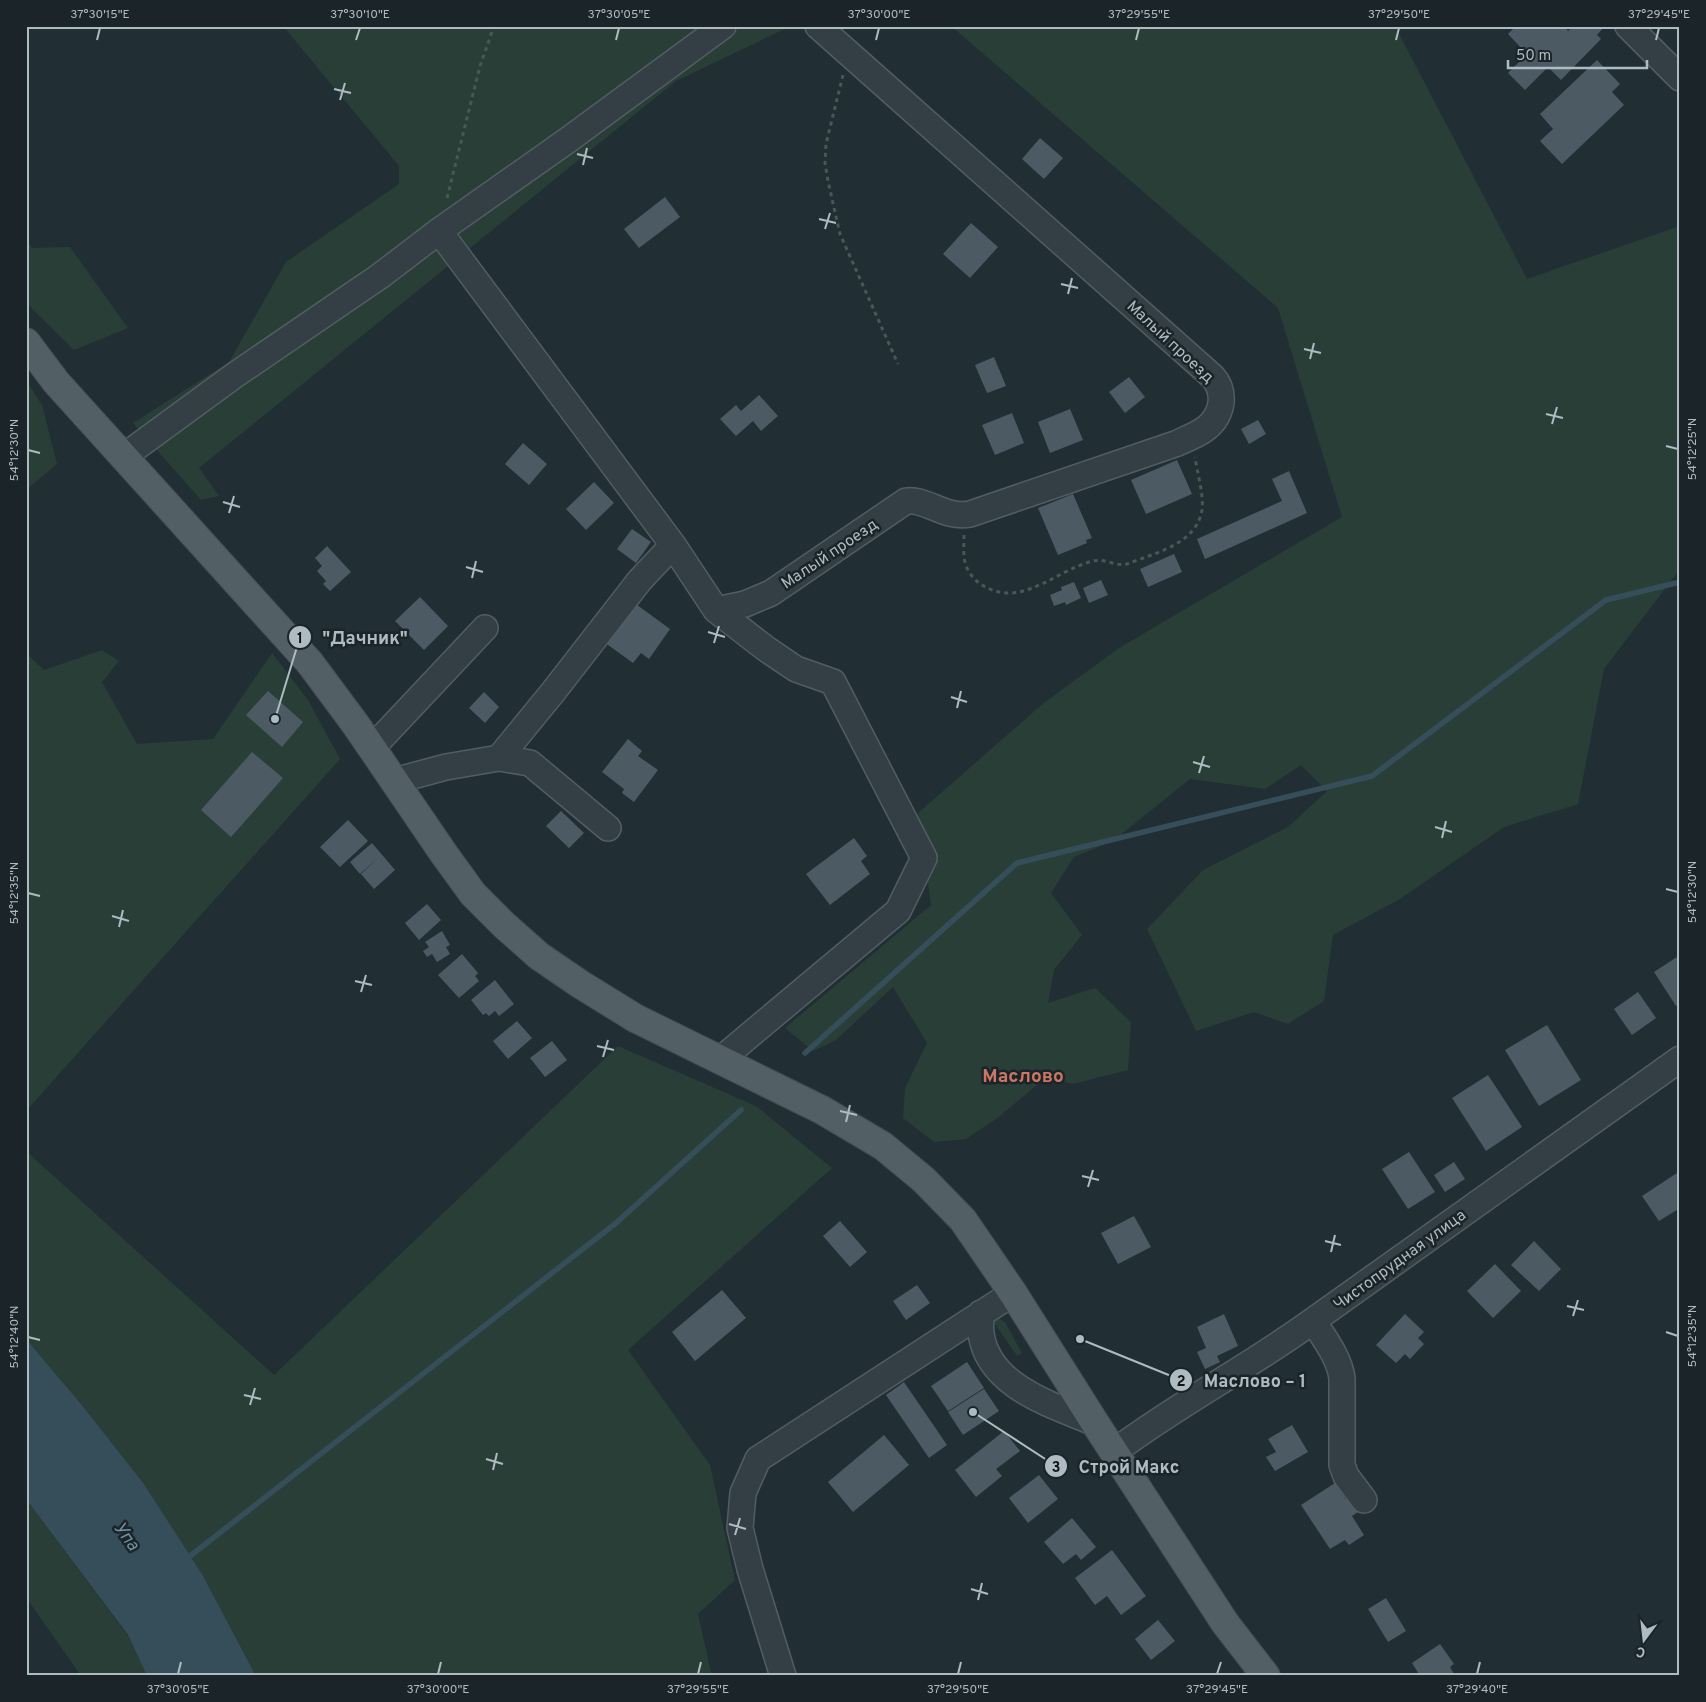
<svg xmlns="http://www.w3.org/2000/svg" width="1706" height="1702" font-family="Overpass,sans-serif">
  <rect width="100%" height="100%" fill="#212e34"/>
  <path fill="#2a3e38" d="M283 26H791L676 81 199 468 219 496 201 500 133 423 229 362 286 262 399 184V166Z
    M951 26H1395L1527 279 1680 226V569L1604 669 1578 804 1504 827 1400 899 1333 935 1324 1001 1288 1024 1254 1012 1196 1031 1147 929 1203 870 1288 827 1327 791 1301 765 1265 789 1190 779 1113 841 1074 857 1051 893 1082 935 1054 970 1048 1003 1095 988 1131 1022 1128 1070 1073 1084 1047 1077 996 1119 966 1139 934 1142 903 1118 905 1088 927 1043 893 987 836 1040 813 1051 785 1028 931 905 918 813 1045 702 1119 648 1342 517 1278 308Z
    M26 239 32 248 70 247 128 328 74 350 32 309 26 300Z
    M26 380 42 405 57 464 26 490Z
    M102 650 119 661 102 682 137 744 213 739 272 653 308 700 340 759 26 1111V653L44 670Z
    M618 1046 756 1106 832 1168 628 1350 710 1465 735 1580 698 1614 712 1676H256L202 1574 144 1484 81 1404 26 1339V1151L274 1375Z
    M1000 1319 1005 1322 1022 1353 1017 1356 994 1323 995 1320Z
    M26 1499 128 1636 147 1676H81L26 1597Z"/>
  <path fill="#364e5a" d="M26 1339 81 1404 144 1484 202 1574 256 1676H147L128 1635 26 1499Z"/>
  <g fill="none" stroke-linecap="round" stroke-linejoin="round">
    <path stroke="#364e5a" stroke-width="5.5" d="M805 1053 1017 863 1372 776 1606 600 1680 582
      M185 1560 616 1223 741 1110"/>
  </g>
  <path fill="#4c5b63" d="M1516 26H1564L1568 31 1573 26H1601L1603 28 1597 35 1601 39 1561 80 1548 67 1525 90 1508 73 1527 54 1508 34Z
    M1597 60 1620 84 1612 92 1624 105 1562 164 1540 141 1553 129 1540 114Z
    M1040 138 1063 158 1044 179 1022 159Z
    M665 197 680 217 639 248 624 229Z
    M971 223 998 247 970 278 943 254Z
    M994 357 1006 386 987 393 975 365Z
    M1129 377 1145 397 1125 413 1109 392Z
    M759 395 778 416 761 431 753 421 736 436 720 419 736 405 741 411Z
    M1070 409 1083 440 1050 453 1038 422Z
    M1012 413 1024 443 995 455 982 425Z
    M1258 420 1266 434 1249 444 1241 429Z
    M523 443 547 464 529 485 505 464Z
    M1177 460 1192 494 1146 514 1131 480Z
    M1289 471 1307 513 1205 559 1197 539 1282 501 1272 479Z
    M594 482 614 503 586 530 566 509Z
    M1073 494 1092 538 1086 540 1087 543 1058 555 1038 508Z
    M632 529 651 542 636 563 617 549Z
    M327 546 351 572 330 591 323 584 326 581 317 571 322 566 315 558Z
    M1174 554 1182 572 1148 587 1140 569Z
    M1101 580 1108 595 1089 603 1083 588Z
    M1074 582 1081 598 1066 605 1065 602 1054 606 1050 595 1062 590 1061 587Z
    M420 597 448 626 424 650 395 621Z
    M633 602 670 629 649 659 641 653 633 663 604 642Z
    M268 691 303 722 282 747 246 715Z
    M484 692 499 707 485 723 469 708Z
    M628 739 642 751 638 756 658 770 634 802 622 793 624 789 602 772Z
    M252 752 283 778 231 837 201 810Z
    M561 811 584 833 569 848 546 826Z
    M348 820 368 841 340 867 320 847Z
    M854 838 867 856 861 861 870 874 830 905 806 874Z
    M372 843 395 870 374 889 361 874 378 858 360 874 350 862Z
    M427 904 441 920 419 940 405 923Z
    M442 931 450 945 446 947 450 954 437 962 432 954 427 957 423 951 429 947 425 942Z
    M462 954 478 973 475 976 479 981 459 998 438 975Z
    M1680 955V1004L1676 1006 1654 972Z
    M495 980 514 1004 499 1016 495 1011 489 1016 486 1013 483 1015 471 1000Z
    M1638 992 1656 1018 1632 1035 1614 1009Z
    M517 1021 532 1038 508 1059 493 1041Z
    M1547 1025 1581 1080 1539 1106 1505 1050Z
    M552 1041 567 1060 545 1077 530 1058Z
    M1488 1075 1522 1127 1486 1151 1452 1098Z
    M1409 1152 1435 1192 1408 1209 1382 1169Z
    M1454 1162 1465 1179 1445 1192 1434 1175Z
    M1677 1173 1680 1177V1208L1659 1221 1642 1196Z
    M1134 1216 1151 1247 1118 1264 1101 1233Z
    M840 1221 867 1252 850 1267 823 1236Z
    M1534 1241 1561 1269 1539 1291 1511 1265Z
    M1495 1264 1521 1291 1493 1318 1467 1291Z
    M917 1285 930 1303 906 1320 893 1301Z
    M722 1290 746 1318 695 1361 672 1332Z
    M1224 1314 1238 1346 1217 1356 1220 1362 1205 1369 1197 1352 1206 1348 1197 1327Z
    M1405 1314 1424 1332 1418 1338 1424 1344 1410 1359 1405 1354 1396 1363 1376 1345Z
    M967 1362 984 1388 948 1411 931 1386Z
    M904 1382 947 1445 929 1458 886 1395Z
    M984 1389 999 1411 963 1435 948 1412Z
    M1292 1425 1308 1452 1275 1471 1266 1457 1276 1452 1268 1439Z
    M1004 1431 1020 1451 996 1469 1002 1476 976 1497 955 1470Z
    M884 1435 909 1465 853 1512 828 1482Z
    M1039 1475 1058 1499 1028 1523 1009 1498Z
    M1335 1483 1346 1500 1351 1497 1361 1510 1352 1516 1364 1535 1349 1545 1345 1540 1330 1549 1301 1505Z
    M1072 1518 1096 1547 1081 1560 1076 1554 1063 1564 1044 1542Z
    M1112 1550 1146 1596 1121 1615 1107 1596 1095 1605 1075 1578Z
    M1386 1598 1406 1631 1388 1642 1368 1609Z
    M1158 1620 1175 1641 1151 1660 1135 1639Z
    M1440 1644 1454 1664 1450 1667 1454 1674 1451 1676H1420L1412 1663Z"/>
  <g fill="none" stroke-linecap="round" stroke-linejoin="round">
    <g stroke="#525d63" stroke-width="28">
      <path id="minor" d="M1628 26 1680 78
        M439 231 673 545 716 610 765 648 796 669 833 682 924 858 898 911 720 1060
        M123 457 235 375 380 276 439 231 568 140 723 26
        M716 610 745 604 771 593 906 501C926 498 945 519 970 514L1175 444C1196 435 1217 428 1221 403 1222 393 1220 385 1213 377L818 26
        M372 748 485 628
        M499 758 530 763 608 828
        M394 781 446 767 499 758 553 692 640 580 673 545
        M981 1313C981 1320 980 1327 981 1333 988 1387 1053 1405 1095 1423
        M1313 1321C1324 1338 1339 1357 1342 1378V1465L1346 1476 1364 1500
        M1114 1452C1175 1406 1244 1370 1307 1325 1431 1236 1555 1147 1680 1059
        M783 1676 750 1569 740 1528 743 1493 758 1459 1013 1293"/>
    </g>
    <g stroke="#414b51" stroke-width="30">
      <path id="major" d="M26 342 56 382 310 663 356 725 444 854 473 894 504 925 539 956 580 984 635 1018 822 1110 883 1146 924 1180 963 1220 1013 1293 1095 1423 1225 1623 1266 1676"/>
    </g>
    <path stroke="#465957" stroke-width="3" stroke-dasharray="4 4" stroke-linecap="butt" d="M843 75 826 144 825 163 828 181 840 234 898 364
      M447 198 480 66 494 26
      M964 535C964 544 963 554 965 562 971 586 1000 598 1023 591 1046 585 1071 566 1093 561 1105 558 1116 567 1127 564 1154 553 1196 545 1202 510 1204 495 1197 472 1195 457"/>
    <use href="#minor" stroke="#343f45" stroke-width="25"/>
    <use href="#major" stroke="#525f65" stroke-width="28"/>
  </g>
  <path fill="none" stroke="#aebbc2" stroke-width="2" d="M97 40 100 28M356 40 360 28M616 40 619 28M876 40 879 28M1136 40 1139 28M1396 40 1399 28M1656 40 1659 28M334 89 351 93M340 100 345 83M577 154 593 158M583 165 587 148M819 219 836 223M825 229 830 213M1061 284 1078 288M1068 294 1072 278M1304 349 1321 353M1310 359 1314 343M1546 414 1563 418M1552 424 1557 407M1666 446 1678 449M28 450 40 453M223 502 240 507M229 513 234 496M466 567 483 572M472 578 476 561M708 632 725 637M714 643 719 626M951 697 967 702M957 708 961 691M1193 762 1210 767M1199 773 1204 756M1435 827 1452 832M1442 838 1446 821M1666 889 1678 892M28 893 40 896M112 916 129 921M119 927 123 910M355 981 372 985M361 992 366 975M597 1046 614 1050M603 1057 608 1040M840 1111 857 1115M846 1122 850 1105M1082 1176 1099 1180M1088 1187 1093 1170M1325 1241 1341 1245M1331 1252 1335 1235M1567 1306 1584 1310M1573 1316 1578 1300M1666 1332 1678 1336M28 1337 40 1340M244 1395 261 1399M250 1405 255 1388M486 1459 503 1464M493 1470 497 1453M729 1524 746 1529M735 1535 740 1518M971 1589 988 1594M978 1600 982 1583M178 1674 181 1662M438 1674 441 1662M698 1674 701 1662M958 1674 961 1662M1217 1674 1221 1662M1477 1674 1480 1662"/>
  <g text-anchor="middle" stroke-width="5" stroke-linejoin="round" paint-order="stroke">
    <g font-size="16" fill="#aebbc2" stroke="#1a2429">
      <text transform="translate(1171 341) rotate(43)" y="6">Малый проезд</text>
      <text transform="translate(829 553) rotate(-34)" y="6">Малый проезд</text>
      <text transform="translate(1399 1259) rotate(-36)" y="6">Чистопрудная улица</text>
    </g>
    <g font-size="18" font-style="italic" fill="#7193a3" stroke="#1a2429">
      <text transform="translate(127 1536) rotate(54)" y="6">Упа</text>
    </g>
    <g font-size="19" font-weight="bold" fill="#c97662" stroke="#1a2429">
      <text x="1023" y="1082">Маслово</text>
    </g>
  </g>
  <path fill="none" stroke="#aebbc2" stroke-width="2" d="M275 719L300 637M1080 1339L1181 1380M973 1412L1056 1466"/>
  <g fill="#aebbc2" stroke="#1a2429" stroke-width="2">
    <circle cx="275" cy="719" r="5"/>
    <circle cx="1080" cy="1339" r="5"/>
    <circle cx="973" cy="1412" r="5"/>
    <circle cx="300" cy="637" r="12"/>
    <circle cx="1181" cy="1380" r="12"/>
    <circle cx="1056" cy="1466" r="12"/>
  </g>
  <g font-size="15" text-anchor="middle" font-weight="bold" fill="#111">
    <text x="300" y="643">1</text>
    <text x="1181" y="1386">2</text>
    <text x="1056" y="1472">3</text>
  </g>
  <g font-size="18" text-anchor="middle" font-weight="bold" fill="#aebbc2" stroke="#1a2429" stroke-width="5" stroke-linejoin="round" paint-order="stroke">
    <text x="365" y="644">"Дачник"</text>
    <text x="1255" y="1387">Маслово – 1</text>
    <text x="1129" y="1473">Строй Макс</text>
  </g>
  <rect width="1706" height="1702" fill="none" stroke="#1a2429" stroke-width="55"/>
  <g transform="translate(1644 1640) rotate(195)" stroke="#1a2429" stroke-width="4" paint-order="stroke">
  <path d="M0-4L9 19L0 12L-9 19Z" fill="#aebbc2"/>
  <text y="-8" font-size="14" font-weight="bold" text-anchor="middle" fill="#aebbc2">С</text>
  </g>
  <path d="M1508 60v8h139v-8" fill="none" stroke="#aebbc2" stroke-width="2.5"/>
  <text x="1516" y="60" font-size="15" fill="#aebbc2" stroke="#1a2429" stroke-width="4" paint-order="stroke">50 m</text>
  <rect x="28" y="28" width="1650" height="1646" fill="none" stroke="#aebbc2" stroke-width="2"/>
  <g font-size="12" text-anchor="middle" fill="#aebbc2">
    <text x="100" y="18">37°30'15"E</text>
    <text x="360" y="18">37°30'10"E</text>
    <text x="619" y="18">37°30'05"E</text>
    <text x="879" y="18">37°30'00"E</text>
    <text x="1139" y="18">37°29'55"E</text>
    <text x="1399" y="18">37°29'50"E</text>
    <text x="1659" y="18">37°29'45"E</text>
    <text transform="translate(1692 449) rotate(-90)" y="4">54°12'25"N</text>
    <text transform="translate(14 450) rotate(-90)" y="4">54°12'30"N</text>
    <text transform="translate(1692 892) rotate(-90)" y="4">54°12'30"N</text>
    <text transform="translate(14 893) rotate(-90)" y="4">54°12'35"N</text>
    <text transform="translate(1692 1336) rotate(-90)" y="4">54°12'35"N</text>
    <text transform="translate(14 1337) rotate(-90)" y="4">54°12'40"N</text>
    <text x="178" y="1693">37°30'05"E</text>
    <text x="438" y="1693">37°30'00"E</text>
    <text x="698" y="1693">37°29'55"E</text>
    <text x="958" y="1693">37°29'50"E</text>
    <text x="1217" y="1693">37°29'45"E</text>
    <text x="1477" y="1693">37°29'40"E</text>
  </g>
</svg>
